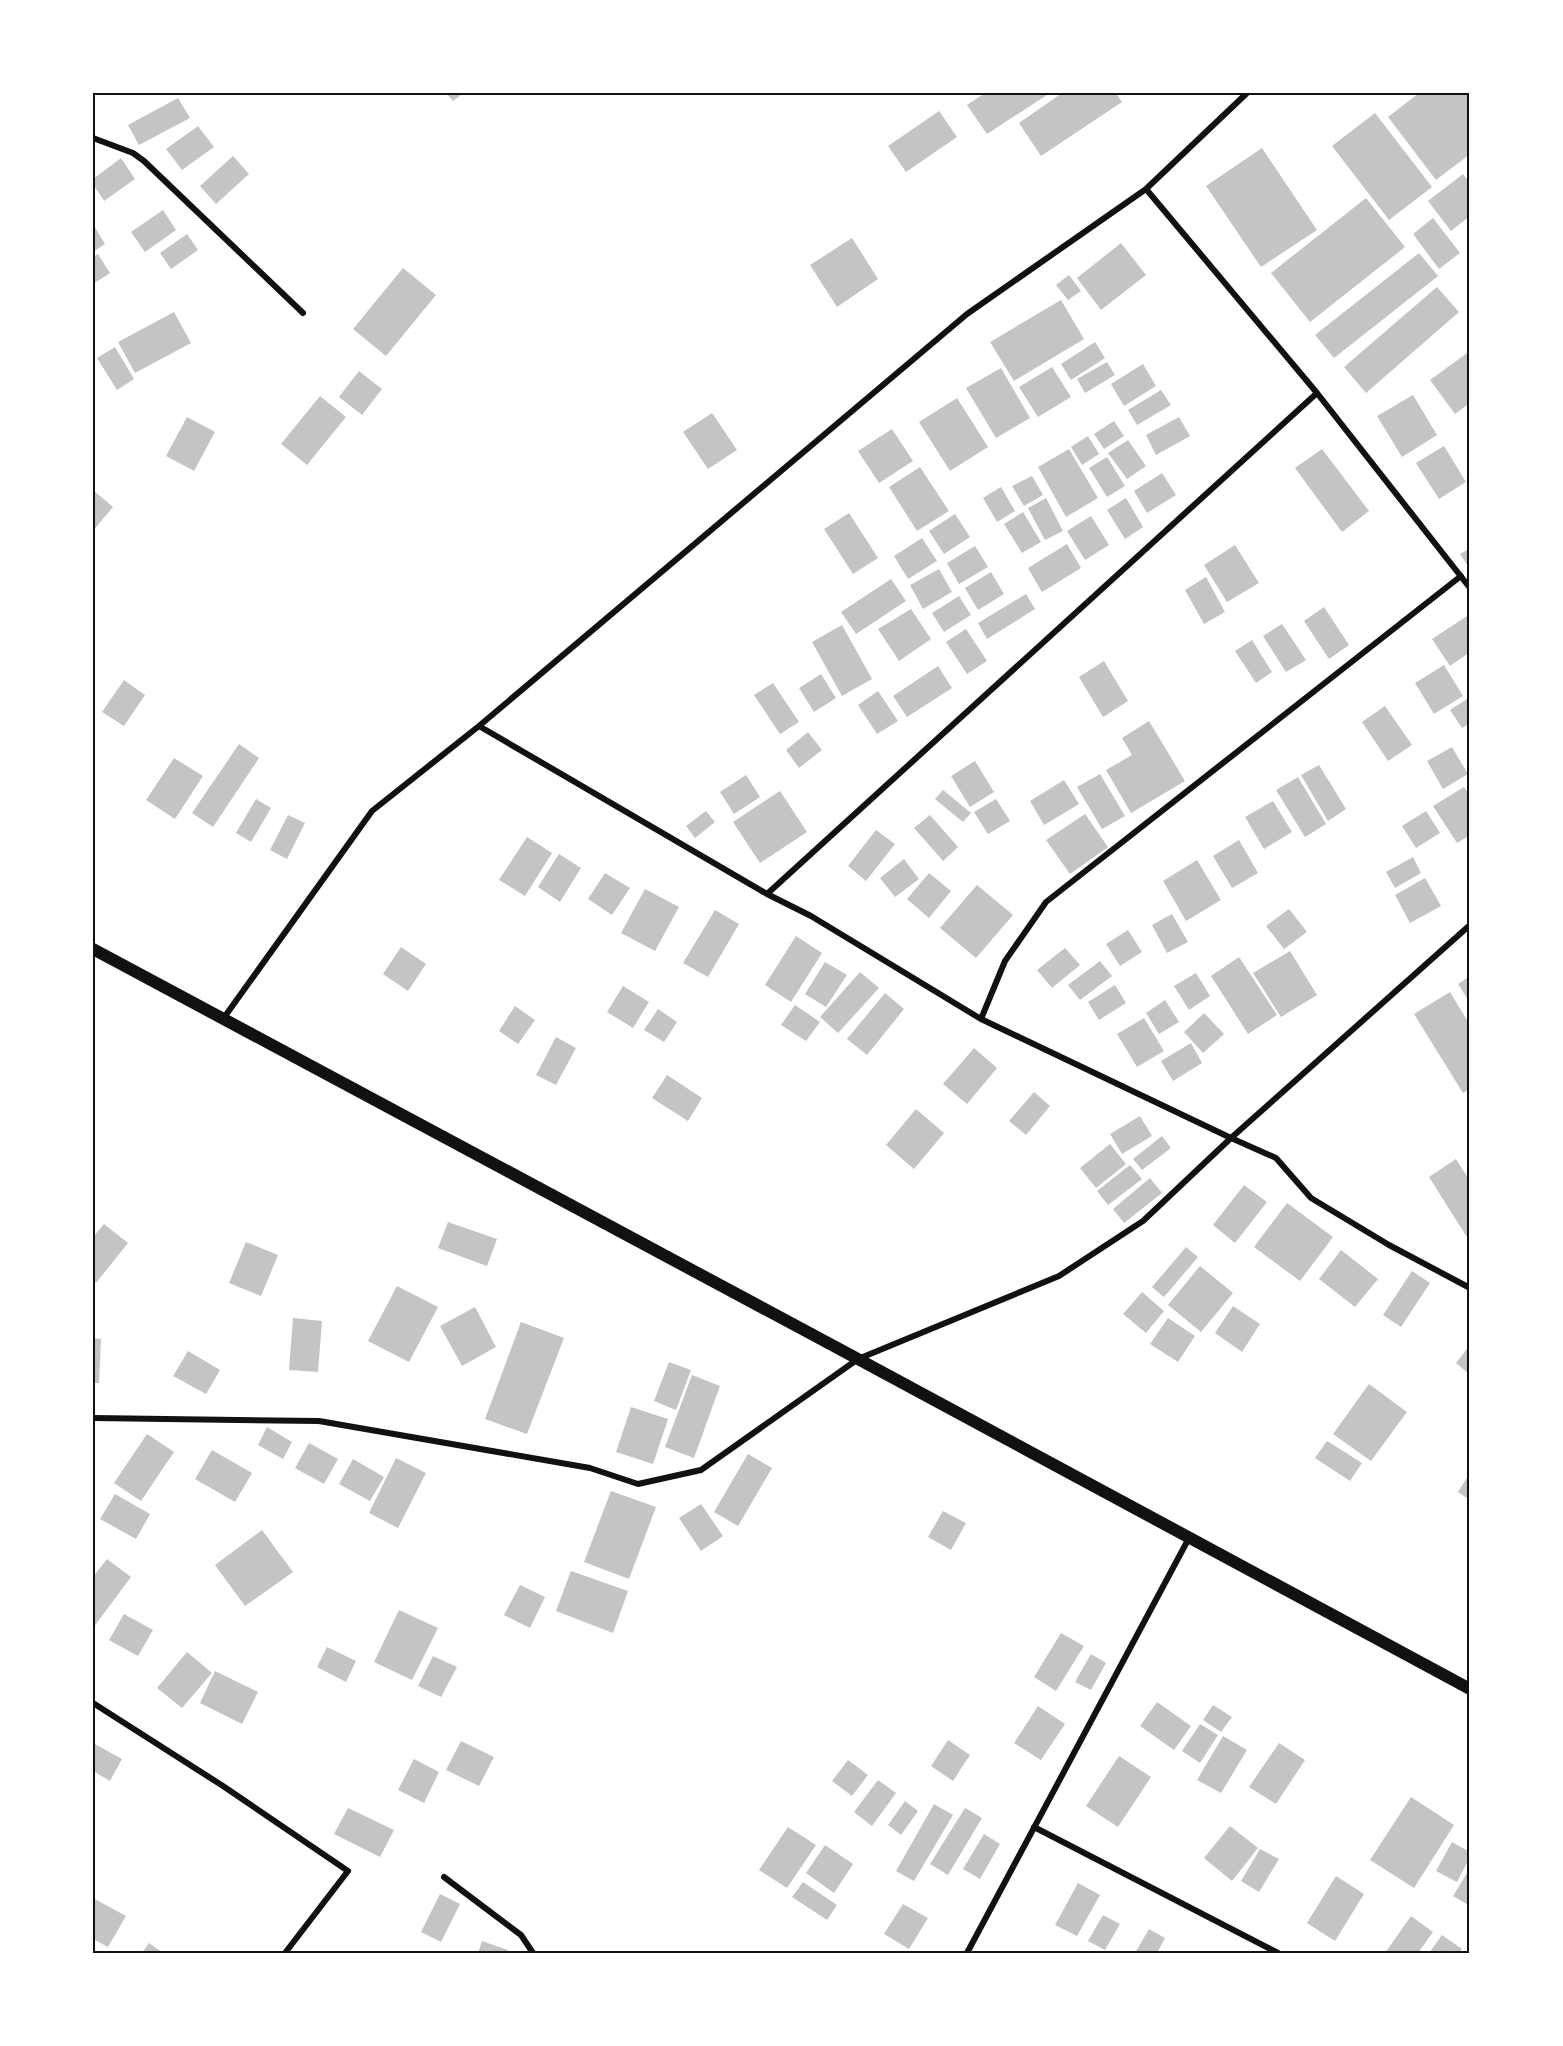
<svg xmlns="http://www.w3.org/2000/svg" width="1563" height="2046" font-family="'Times New Roman',serif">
  <rect width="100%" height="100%" fill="#fff"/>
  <path fill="#c4c4c4" d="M446 93H464L453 101Z
    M985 93H1050L987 134 967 105Z
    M1062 93H1116L1122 102 1041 156 1019 123Z
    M1419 93H1470V154L1436 180 1388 117Z
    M178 98 190 118 139 145 128 125Z
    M939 111 957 137 906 172 888 146Z
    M1375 113 1432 187 1389 220 1332 146Z
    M198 126 214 147 182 170 166 149Z
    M1262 148 1317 230 1261 267 1206 186Z
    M233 156 249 174 216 204 200 186Z
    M121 158 135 179 104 201 93 184V179Z
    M1463 174 1470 183V216L1451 231 1428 201Z
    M1366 198 1405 247 1310 322 1271 273Z
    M163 210 176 230 145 252 131 232Z
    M1433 218 1460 253 1439 269 1413 234Z
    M93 224 105 244 93 252Z
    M187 234 198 250 171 269 160 253Z
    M852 238 878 279 837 307 810 265Z
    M1121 243 1146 275 1101 310 1077 278Z
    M1419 253 1438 276 1334 358 1315 335Z
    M98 254 110 273 93 284V257Z
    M403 268 436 295 386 356 353 329Z
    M1069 275 1081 291 1068 300 1056 285Z
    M1437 287 1459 312 1366 393 1344 367Z
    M1061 300 1084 339 1014 381 990 342Z
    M174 312 191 343 135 373 118 342Z
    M1095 342 1105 358 1071 380 1061 364Z
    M115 347 134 379 117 390 97 358Z
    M1470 351V403L1455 414 1430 380Z
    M1107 362 1115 375 1085 393 1077 379Z
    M1143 364 1156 386 1124 406 1111 384Z
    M1052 367 1071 397 1038 417 1019 387Z
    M1001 368 1030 418 996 438 966 388Z
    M359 371 382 389 362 415 339 397Z
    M1161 390 1171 405 1137 425 1128 410Z
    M1413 395 1437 435 1402 457 1377 416Z
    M320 396 346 417 307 465 281 444Z
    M957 398 988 447 950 471 919 422Z
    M712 413 737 450 708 469 683 432Z
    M187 417 215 432 194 471 166 456Z
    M1179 417 1190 436 1156 455 1146 435Z
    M1114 421 1124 436 1104 449 1094 434Z
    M892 429 913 461 879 483 858 451Z
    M1088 436 1099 454 1082 465 1071 447Z
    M1128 440 1146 466 1127 479 1108 453Z
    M1444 446 1466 482 1439 499 1416 463Z
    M1069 449 1098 498 1066 517 1038 467Z
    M1322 449 1369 511 1342 532 1295 468Z
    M1107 457 1125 486 1107 497 1089 468Z
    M920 467 949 511 917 531 889 487Z
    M1162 473 1176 495 1147 513 1134 491Z
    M1032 476 1043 495 1024 506 1012 486Z
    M1001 487 1015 511 997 522 983 498Z
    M93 490 113 507 93 531Z
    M1046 498 1063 531 1045 540 1028 508Z
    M1126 498 1143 527 1125 539 1107 510Z
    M1023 512 1041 542 1022 553 1004 524Z
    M849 513 878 558 853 574 824 529Z
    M955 514 970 537 944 554 929 531Z
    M1091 516 1109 545 1085 560 1067 531Z
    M922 538 937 561 908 579 894 556Z
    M1067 544 1081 568 1042 592 1028 568Z
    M1235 545 1259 583 1227 602 1204 565Z
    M975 546 988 567 959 584 947 563Z
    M1470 548V569L1460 554Z
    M939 569 952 592 923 609 910 585Z
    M991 572 1004 594 978 610 965 588Z
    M1206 577 1225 612 1204 624 1185 590Z
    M891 579 906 601 856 634 841 612Z
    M1026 594 1035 609 987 639 978 623Z
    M959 596 971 615 944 632 932 613Z
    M1324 607 1349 645 1329 659 1304 621Z
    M911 609 931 639 899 661 878 629Z
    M1467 616 1470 621V652L1450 666 1432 639Z
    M1282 624 1306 660 1286 672 1263 636Z
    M842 625 872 679 842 696 812 642Z
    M966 629 987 661 967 674 946 642Z
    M1252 640 1272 672 1256 683 1235 651Z
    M1104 661 1128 701 1103 717 1079 677Z
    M1444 665 1463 696 1434 714 1415 683Z
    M938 666 952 688 907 717 893 696Z
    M821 674 836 698 814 712 799 688Z
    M124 680 145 695 124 726 102 712Z
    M773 683 799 722 780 734 754 695Z
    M878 691 898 721 877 734 858 705Z
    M1470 697V723L1462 728 1450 710Z
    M1385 706 1412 745 1388 761 1362 722Z
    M1149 721 1185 781 1131 813 1106 770 1132 755 1122 738Z
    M808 732 822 750 799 768 786 750Z
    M239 744 259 758 213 827 192 813Z
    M1452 747 1468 774 1443 789 1427 761Z
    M174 758 203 776 175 819 146 800Z
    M975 761 994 792 970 807 951 776Z
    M1319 765 1346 809 1328 821 1301 775Z
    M1100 774 1125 816 1102 829 1077 787Z
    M746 775 760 797 734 814 720 792Z
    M1298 777 1326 824 1305 837 1276 790Z
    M1064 780 1079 804 1044 825 1030 801Z
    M1464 787 1470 796V835L1457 843 1433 806Z
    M943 790 971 813 963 822 935 799Z
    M780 791 807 832 760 863 733 822Z
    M256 799 271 808 251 842 236 833Z
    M996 799 1010 821 988 834 974 812Z
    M1273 801 1292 832 1264 849 1245 817Z
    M706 811 715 822 695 838 686 826Z
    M1426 811 1440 833 1416 848 1402 826Z
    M1085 814 1108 847 1070 874 1046 840Z
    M288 815 305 823 287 859 270 850Z
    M930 815 958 847 943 861 914 828Z
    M876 830 895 844 866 881 848 866Z
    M527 837 552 853 525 896 499 880Z
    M1239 840 1258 873 1232 888 1213 856Z
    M559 854 581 868 560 902 538 887Z
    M1413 857 1421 873 1395 888 1386 872Z
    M904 859 919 879 895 897 880 878Z
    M1197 860 1221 900 1186 921 1163 881Z
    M605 873 630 888 612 915 588 899Z
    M929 873 951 891 929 918 907 899Z
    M1425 878 1441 906 1410 923 1395 895Z
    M977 885 1013 915 976 958 940 928Z
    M645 889 679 907 655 951 621 933Z
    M1289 909 1307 932 1284 949 1266 926Z
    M715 910 739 924 708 977 683 963Z
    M1172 914 1188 942 1167 953 1152 925Z
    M1128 930 1142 952 1120 966 1106 944Z
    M796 936 822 953 791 1002 765 985Z
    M401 947 426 964 408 991 383 974Z
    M1065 948 1080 965 1052 988 1037 970Z
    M1290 951 1317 995 1281 1017 1253 973Z
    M1239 957 1277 1015 1248 1034 1211 976Z
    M1100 961 1112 976 1080 1000 1068 985Z
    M825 962 847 975 826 1007 805 994Z
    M860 972 879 988 838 1033 820 1017Z
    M1196 973 1210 996 1189 1010 1174 986Z
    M1470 976V1003L1458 984Z
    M1115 985 1126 1003 1099 1020 1088 1002Z
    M623 986 649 1002 633 1028 607 1012Z
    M1450 992 1470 1025V1089L1463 1093 1414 1014Z
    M885 993 904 1009 867 1055 847 1039Z
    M1165 1000 1179 1022 1159 1034 1146 1013Z
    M795 1005 820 1022 806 1041 781 1025Z
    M515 1006 535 1020 518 1044 499 1031Z
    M658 1009 677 1022 664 1042 644 1030Z
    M1204 1013 1224 1034 1203 1053 1184 1032Z
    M1144 1018 1164 1051 1137 1067 1117 1034Z
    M556 1037 576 1048 556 1085 536 1075Z
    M1191 1043 1202 1063 1173 1081 1161 1061Z
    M974 1048 997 1068 967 1104 943 1084Z
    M667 1075 702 1098 688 1121 652 1098Z
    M1034 1092 1050 1106 1026 1135 1009 1121Z
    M916 1109 944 1133 914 1169 886 1145Z
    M1140 1116 1152 1136 1122 1154 1110 1134Z
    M1162 1136 1171 1148 1142 1170 1133 1159Z
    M1110 1144 1126 1164 1096 1188 1080 1168Z
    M1456 1159 1470 1181V1242L1429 1177Z
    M1130 1165 1142 1179 1108 1205 1097 1191Z
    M1150 1178 1162 1193 1124 1223 1113 1209Z
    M1244 1185 1267 1202 1235 1243 1213 1225Z
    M1287 1203 1333 1237 1300 1281 1254 1247Z
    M448 1222 497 1239 487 1266 438 1248Z
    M104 1224 128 1243 96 1283 93 1280V1237Z
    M246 1242 278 1255 261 1296 229 1283Z
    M1186 1247 1198 1257 1164 1297 1152 1287Z
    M1341 1250 1378 1279 1355 1307 1319 1279Z
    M1200 1266 1233 1293 1201 1332 1168 1305Z
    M1412 1271 1430 1283 1401 1327 1383 1315Z
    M397 1286 438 1307 409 1362 368 1341Z
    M1142 1292 1164 1311 1146 1333 1123 1314Z
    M1233 1306 1260 1324 1242 1352 1215 1333Z
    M475 1307 496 1347 462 1366 440 1326Z
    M293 1318 322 1321 318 1372 289 1370Z
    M1168 1318 1195 1336 1178 1362 1150 1344Z
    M521 1322 564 1338 527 1434 485 1419Z
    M93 1338 101 1339 99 1383H93Z
    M1470 1345V1375L1456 1363Z
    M188 1351 220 1370 206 1394 173 1376Z
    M669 1362 691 1370 676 1410 654 1401Z
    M692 1375 720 1386 694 1458 665 1447Z
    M1369 1384 1407 1412 1371 1461 1333 1434Z
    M631 1407 668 1419 653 1464 616 1452Z
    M267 1427 292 1442 283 1459 258 1445Z
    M147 1434 174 1452 141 1501 114 1483Z
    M1327 1441 1362 1463 1350 1481 1315 1458Z
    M309 1443 338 1459 324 1484 295 1468Z
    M212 1450 252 1473 235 1502 195 1479Z
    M748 1454 772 1468 738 1526 714 1512Z
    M396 1458 426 1473 398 1528 369 1513Z
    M353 1459 384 1477 370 1501 339 1484Z
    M1470 1473V1500L1458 1492Z
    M611 1491 656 1507 629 1579 584 1562Z
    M115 1494 150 1514 136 1539 100 1519Z
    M701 1504 723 1536 701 1551 679 1518Z
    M943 1511 966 1523 951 1550 928 1537Z
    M262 1530 293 1572 245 1606 215 1565Z
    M107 1559 131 1577 93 1628V1577Z
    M571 1571 628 1591 613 1633 556 1611Z
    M520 1585 545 1597 530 1628 504 1615Z
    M399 1610 438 1628 412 1680 374 1662Z
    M124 1614 153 1630 138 1656 109 1640Z
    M1061 1633 1084 1646 1056 1691 1034 1677Z
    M327 1647 356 1661 346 1682 317 1667Z
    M187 1652 212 1673 182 1708 157 1688Z
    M1091 1654 1106 1663 1091 1690 1075 1682Z
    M433 1656 457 1667 441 1697 418 1686Z
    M215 1671 258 1692 242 1724 200 1703Z
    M1157 1702 1191 1726 1174 1750 1140 1726Z
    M1213 1705 1232 1717 1221 1732 1203 1720Z
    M1038 1706 1065 1724 1041 1760 1014 1743Z
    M1200 1724 1218 1735 1200 1763 1182 1751Z
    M1223 1736 1247 1750 1221 1793 1197 1780Z
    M948 1740 970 1755 953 1781 931 1766Z
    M461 1741 494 1757 479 1786 446 1770Z
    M93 1743 122 1759 110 1781 93 1771Z
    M1279 1743 1305 1760 1276 1804 1249 1787Z
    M1119 1756 1151 1777 1118 1827 1086 1806Z
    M414 1759 439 1772 424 1803 398 1790Z
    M848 1760 868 1775 852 1796 832 1781Z
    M878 1780 896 1793 872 1826 854 1812Z
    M1411 1797 1454 1825 1414 1888 1370 1860Z
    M905 1801 918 1811 901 1835 888 1825Z
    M934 1804 953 1815 914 1881 896 1871Z
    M348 1808 394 1830 380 1857 334 1834Z
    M965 1808 982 1818 948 1875 930 1864Z
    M1230 1826 1258 1848 1232 1881 1204 1858Z
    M788 1827 816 1845 787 1888 759 1870Z
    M984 1834 1000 1844 980 1879 963 1869Z
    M1452 1842 1470 1852V1857L1457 1882 1436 1871Z
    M825 1845 853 1864 834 1893 806 1873Z
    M1260 1849 1279 1859 1259 1892 1241 1881Z
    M1470 1868V1906L1453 1896Z
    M1336 1876 1364 1894 1335 1941 1307 1923Z
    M803 1882 837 1905 827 1920 792 1897Z
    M1078 1883 1100 1895 1077 1936 1055 1925Z
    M440 1894 460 1904 441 1942 421 1932Z
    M93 1898 126 1916 108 1947 93 1939Z
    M903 1904 928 1918 909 1949 884 1934Z
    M1103 1915 1120 1924 1105 1950 1088 1941Z
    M1411 1916 1433 1932 1418 1953H1385Z
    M1149 1929 1165 1938 1157 1953H1135Z
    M1442 1935 1462 1949 1459 1953H1429Z
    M482 1941 508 1950 507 1953H478Z
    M149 1943 163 1953H142Z"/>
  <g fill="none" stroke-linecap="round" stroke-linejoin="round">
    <path stroke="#111" stroke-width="6" d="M1247 93 1146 189 967 314 479 726 767 894 811 916 981 1019 1231 1138 1276 1158 1311 1198 1389 1245 1470 1288
      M93 138 133 153 144 161 303 313
      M1146 189 1317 393 1470 588
      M767 894 1317 393
      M223 1019 372 811 479 726
      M981 1019 1005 961 1046 902 1461 576
      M93 1418 319 1421 590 1468 638 1484 701 1470 858 1359 1059 1276 1143 1221 1231 1138 1470 925
      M93 1703 223 1786 348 1871 285 1953
      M1034 1827 1278 1953
      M444 1877 521 1935 533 1953
      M967 1953 1189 1538"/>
    <path stroke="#111" stroke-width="12" d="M93 949 858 1359 1470 1689"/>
  </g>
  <rect width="1563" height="2046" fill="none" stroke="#ffffff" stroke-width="189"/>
  <rect x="94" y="94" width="1374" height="1858" fill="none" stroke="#111" stroke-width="2"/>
</svg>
